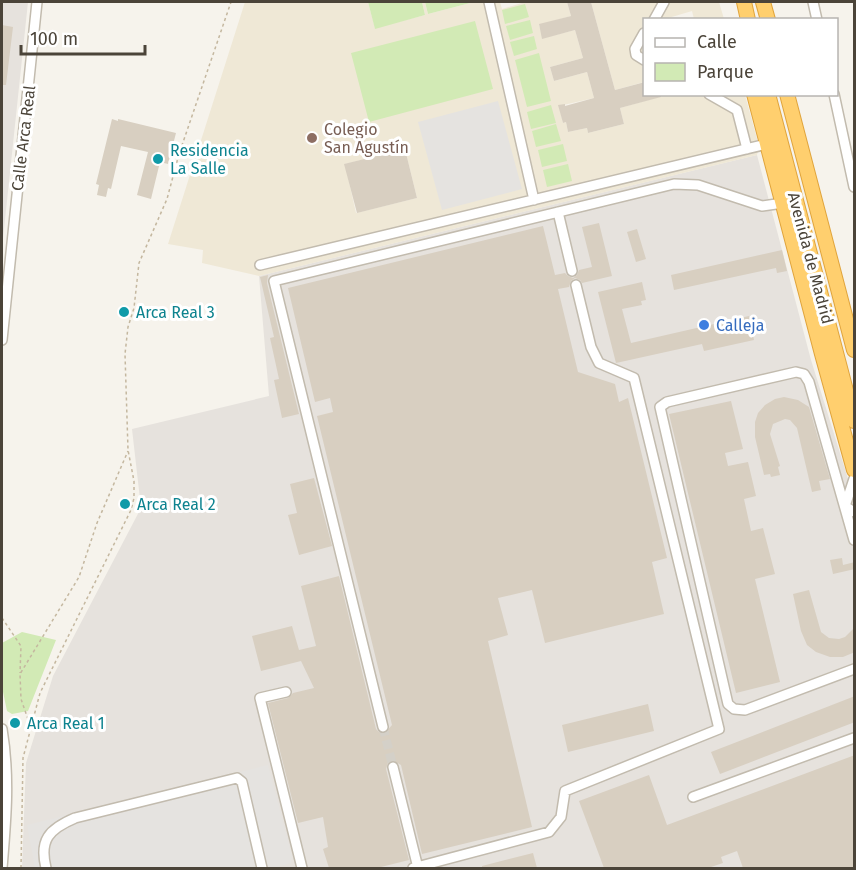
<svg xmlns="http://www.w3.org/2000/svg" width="856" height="870" font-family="'Fira Sans',sans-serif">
  <rect width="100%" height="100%" fill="#f6f3ec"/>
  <path fill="#e6e2dd" d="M2 2H28L2 248Z
    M757 155 811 360 854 498V868H22L26 763 53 676 141 508 132 429 269 396 259 276Z"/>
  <path fill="#efe8d6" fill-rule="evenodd" d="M245 2H368L375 28 425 15 422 2H425L428 14 474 2H500L502 9 525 2H567L571 16 539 25 543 38 575 30 583 58 550 67 554 81 587 72 594 98 559 106 563 123 566 122 568 132 587 128 588 133 624 124 620 108 662 96V95H745L759 146 757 155 259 276 202 263 203 250 168 244ZM405 149 417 198 356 213 345 164Z
    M591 2H719L724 19H694L692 11 665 19 644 20V82L615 90Z"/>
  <path fill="#d2eab5" d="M368 2H422L425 15 375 29Z
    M425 2H474L428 14Z
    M525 4 529 17 505 24 502 10Z
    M530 20 533 33 510 40 506 26Z
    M475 21 493 89 369 122 351 53Z
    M534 36 537 49 514 56 510 42Z
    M539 53 551 101 527 107 515 60Z
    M551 105 556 123 531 129 527 112Z
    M556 124 561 141 536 147 532 131Z
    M563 144 567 161 542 167 538 150Z
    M568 164 572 181 547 187 543 170Z
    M22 632 56 640 28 711 12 714 7 711 2 687V643Z"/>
  <path fill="#e5e3e0" d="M498 101 522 189 442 210 418 122Z
    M268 765 292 856 291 863 273 868H35L27 825Z"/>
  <path fill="#d8cfc1" d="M567 2H591L615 90 645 82V94H661V97L620 108 624 124 588 133 587 128 568 132 566 122 563 123 558 105 565 104V106L594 98 587 72 554 81 550 67 583 58 575 30 542 39 539 24 571 16Z
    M2 25 13 27 6 85H2Z
    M112 119 118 121V119L176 133 168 164 160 162 151 199 137 195 148 152 121 146 111 189 108 188 106 197 97 195 99 185 96 184Z
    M405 149 417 198 357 213 344 164Z
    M599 223 612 276 582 283 580 280 575 278 571 281 569 287 558 289 578 372 615 384 619 402 628 398 667 558 652 562 664 614 545 643 532 590 498 598 508 635 488 641 532 827 422 854 401 765 392 760 388 763 386 769 409 860 377 868H329L323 849 328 847 323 817 298 823 268 703 288 698 293 693 314 688 301 661 261 671 252 636 292 626 299 650 316 646 301 586 339 576 376 729 379 732 384 734 392 725 317 416 333 412 330 398 315 402 288 288 543 226 555 275 565 273 568 276 573 278 577 275 579 270 592 267 582 227Z
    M637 229 646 259 636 262 627 232Z
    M782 250 787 271 777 273 776 268 674 290 671 275Z
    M268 275 267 283 299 414 282 418 274 380 279 379 270 338 274 337 260 277Z
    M642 282 646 300 641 301 642 305 622 309 631 343 749 316 754 340 704 351 702 344 616 363 598 292Z
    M784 397 798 400 809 407 830 479 819 481 821 490 812 492 797 428 790 420 785 419 773 424 770 434 780 466 778 467 780 475 771 477 770 474 764 475 755 437V422L758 413 765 405 775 399Z
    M731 401 743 449 725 453 728 466 748 462 756 496 744 499 751 531 763 528 775 574 755 579 780 682 736 693 669 414Z
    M314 478 332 546 299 555 288 515 297 513 290 484Z
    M842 558 843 565 855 562V569L833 574 830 560Z
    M809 590 821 632 829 638 839 639 845 637 855 627V652L843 657H830L816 652 807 645 801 631 793 594Z
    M855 696V722L720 774 711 752Z
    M648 704 654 731 568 752 562 725Z
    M855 755V868H743L737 851 721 857 723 863 708 868H604L579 801 649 775 667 825Z
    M533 853 537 868H482V866Z"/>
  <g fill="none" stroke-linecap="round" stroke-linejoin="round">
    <path stroke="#d4d0c8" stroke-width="9" stroke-dasharray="9 4.5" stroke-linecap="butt" d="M383 727 393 767"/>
    <g stroke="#c2bbae" stroke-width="12">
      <path id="minor" d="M489 2 534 200
        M813 2 817 20
        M654 20 664 2
        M644 33 635 49 636 55 644 60
        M709 94 737 110 747 149
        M834 94 854 187
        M558 212 572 271
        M260 265 767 144
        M2 340 37 2
        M854 479 845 506 854 512
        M854 540 809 382 804 374 796 372 667 402 660 407 728 704 734 709 745 710 854 669
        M286 692 260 698 302 868
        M383 727 274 281 674 184 698 185 762 206 783 203
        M2 729C10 777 6 820 2 868
        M393 767 418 868
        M693 797 854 738
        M46 868C39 840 49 829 75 818L237 778 242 782 262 868
        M413 868 549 832 561 817 565 791 719 729 634 378 599 363 591 347 576 285"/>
    </g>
    <g stroke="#e0a43c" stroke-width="16">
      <path id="highway" d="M744 2 748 20
        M763 2 768 20
        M754 94 822 354 854 470
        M768 94 854 421
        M787 94 854 350"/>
    </g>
    <path stroke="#c4b79f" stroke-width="1.5" stroke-dasharray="3 3" stroke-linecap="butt" d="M2 618 21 646 20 673
      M30 725 21 699 20 674 79 577 97 523 128 451
      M21 868 23 758 40 693 131 510 134 498V481L128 450 125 354 128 327 134 308 139 263 167 199 179 154 231 2"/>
    <use href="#minor" stroke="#fff" stroke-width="9"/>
    <use href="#highway" stroke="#ffcf6e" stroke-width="14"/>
  </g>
  <circle fill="#8d6e63" stroke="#fff" stroke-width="2" cx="312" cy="138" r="6"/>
  <g fill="#0f9aa8" stroke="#fff" stroke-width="2">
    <circle cx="158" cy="159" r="6"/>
    <circle cx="124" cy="312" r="6"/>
    <circle cx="125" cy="504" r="6"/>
    <circle cx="15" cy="723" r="6"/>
  </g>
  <circle fill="#3f7fe0" stroke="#fff" stroke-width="2" cx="704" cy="325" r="6"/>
  <g text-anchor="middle" stroke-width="6" stroke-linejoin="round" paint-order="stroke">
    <g font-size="16" fill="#785e54" stroke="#fff" text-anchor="start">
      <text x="324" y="135">Colegio<tspan x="324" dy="18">San Agustín</tspan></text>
    </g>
    <g font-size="16" fill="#4b4439" stroke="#fff">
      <text transform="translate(23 138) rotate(-83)" y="6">Calle Arca Real</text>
      <text transform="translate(811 258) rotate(75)" y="6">Avenida de Madrid</text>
    </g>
    <g font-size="16" fill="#0d838f" stroke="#fff" text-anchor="start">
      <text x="170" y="156">Residencia<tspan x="170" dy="18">La Salle</tspan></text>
      <text x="136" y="318">Arca Real 3</text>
      <text x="137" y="510">Arca Real 2</text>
      <text x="27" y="729">Arca Real 1</text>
    </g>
    <g font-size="16" fill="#366cbe" stroke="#fff" text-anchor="start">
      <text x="716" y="331">Calleja</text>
    </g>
  </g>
  <rect width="856" height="870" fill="none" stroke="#4b4439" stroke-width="6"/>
  <rect x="643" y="18" width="195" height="78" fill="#ffffff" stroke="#b7b4b0" stroke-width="1.5"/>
  <rect x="655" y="38" width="30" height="9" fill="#ffffff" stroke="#b7b4b0" stroke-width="1.5"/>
  <text x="697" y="48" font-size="18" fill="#4b4439">Calle</text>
  <rect x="655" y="63" width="30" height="18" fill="#d2eab5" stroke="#b7b4b0" stroke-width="1.5"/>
  <text x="697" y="78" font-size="18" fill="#4b4439">Parque</text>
  <path d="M21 45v9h124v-9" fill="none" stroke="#4b4439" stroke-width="3"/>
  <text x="30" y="45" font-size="18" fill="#4b4439" stroke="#ffffff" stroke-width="4.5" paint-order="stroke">100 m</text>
</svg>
